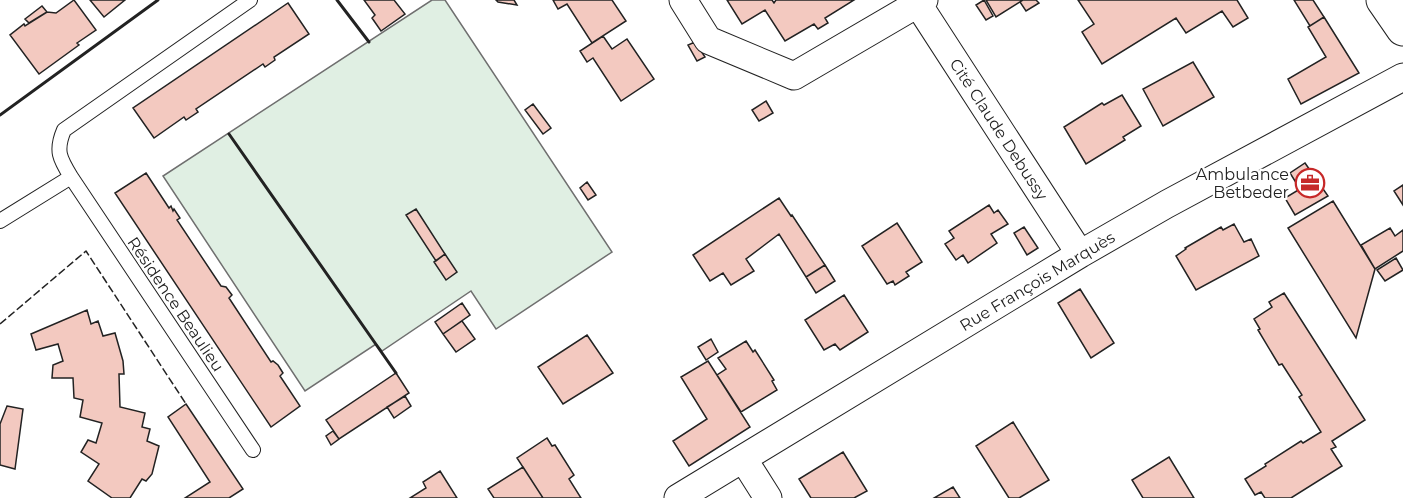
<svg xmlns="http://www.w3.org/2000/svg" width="1403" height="498" font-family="Montserrat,sans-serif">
  <rect width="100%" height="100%" fill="#fff"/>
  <path fill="#e0efe3" stroke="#6f6f6f" stroke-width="1.5" d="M432 0H445L612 252 496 329 471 291 382 351 376 344 305 391 163 176Z"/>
  <path fill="#f3c9c0" stroke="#222" stroke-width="1.5" d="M74 0 96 30 77 43 79 45 39 74 10 35 24 24 25 26 47 12 56 13Z
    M90 0H125L104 17Z
    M364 0H394L405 14 381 31 372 18 375 15Z
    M496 0H514L517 5 498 2Z
    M553 0H612L626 21 592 43 567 4 558 9Z
    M727 0H772L774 3 776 0H854L825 18 828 23 818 29 814 24 785 41 765 10 742 24Z
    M984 0 993 16 986 20 976 5Z
    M986 0H1023L996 17Z
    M1023 0H1036L1039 3 1026 11 1020 2Z
    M1078 0H1237L1248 18 1233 27 1222 11 1186 33 1176 18 1102 64 1082 32 1094 24Z
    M1294 0H1313L1324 17 1310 26Z
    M288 3 309 34 274 57 275 60 265 67 263 64 196 109 198 112 186 120 184 117 154 138 133 108Z
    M42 6 47 12 29 23 25 19Z
    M1324 17 1359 73 1301 104 1288 79 1326 57 1308 27Z
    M603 36 612 49 627 39 654 79 621 101 593 58 587 62 580 51Z
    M695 42 705 57 697 61 688 45Z
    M1193 62 1214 97 1163 126 1143 89Z
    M1122 95 1141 126 1123 137 1125 140 1086 164 1064 127 1102 103 1104 105Z
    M766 101 773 113 759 121 752 110Z
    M533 104 551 128 543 134 525 110Z
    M1305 163 1328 196 1295 215 1285 198 1300 189 1290 173Z
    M146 173 169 208 171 206 173 211 174 209 180 218 177 220 221 286 226 287 232 295 229 298 271 362 273 361 278 365 283 373 280 376 300 406 271 427 115 193Z
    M587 182 596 195 588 200 580 188Z
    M1403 185V205L1394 191Z
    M779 198 791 216 792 215 825 265 806 277 779 234 746 259 754 271 731 285 723 273 710 281 693 255Z
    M1333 201 1375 269 1356 338 1288 228Z
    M989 205 994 213 998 210 1008 224 991 234 997 243 968 263 963 255 956 260 945 244 954 238 949 231Z
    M416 209 445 254 436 261 406 215Z
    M897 223 922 262 906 272 909 276 895 285 893 281 887 284 862 246Z
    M1234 224 1244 242 1251 239 1259 256 1196 290 1176 256 1186 249 1185 248 1221 227 1223 230Z
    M1024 227 1038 248 1027 255 1014 233Z
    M1390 228 1395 236 1403 230V251L1375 269 1361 245Z
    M445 254 457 272 446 280 434 262Z
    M1396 258 1403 270 1385 281 1377 270Z
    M825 265 835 281 816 293 806 277Z
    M1080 289 1114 343 1091 358 1058 303Z
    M1284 293 1365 420 1332 441 1336 447 1331 449 1342 466 1291 498H1265L1261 492 1255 495 1245 479 1266 466 1265 464 1301 441 1303 443 1321 432 1299 397 1302 395 1282 364 1279 365 1258 330 1260 329 1254 319 1272 307 1269 302Z
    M844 295 868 332 840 350 835 344 824 350 805 320Z
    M462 303 470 315 443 334 435 322Z
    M87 310 91 324 98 321 103 336 115 333 123 361 124 374H119L120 407 145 413 142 427 150 429 147 441 159 446 152 474 146 481 142 479 130 498H112L88 481 99 464 81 452 88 440 96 443 102 423 80 417 83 400 74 398 73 378H52L53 365 63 361 58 344 36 350 31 334Z
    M462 321 475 339 456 352 443 334Z
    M587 335 613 373 563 404 538 367Z
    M711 339 718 352 706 360 698 347Z
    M746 341 753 352 755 350 774 380 772 381 777 390 741 412 717 375 726 369 718 358Z
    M708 361 750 427 689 466 673 441 707 419 681 377Z
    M396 373 409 393 339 439 326 420Z
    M405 396 411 406 394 418 387 407Z
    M186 404 243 489 229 498H185L210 482 168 417Z
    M7 406 23 409 15 469 0 465V424Z
    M1013 422 1049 480 1019 498H1009L976 446Z
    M333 431 339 439 331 445 326 436Z
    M547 438 552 446 555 445 574 475 569 479 581 498H543L517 458Z
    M843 452 867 491 854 498H811L799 479Z
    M1169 457 1194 498H1143L1132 480Z
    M523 467 543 498H494L488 489Z
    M440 471 457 498H410L426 488 423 482Z
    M953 487 960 498H934Z"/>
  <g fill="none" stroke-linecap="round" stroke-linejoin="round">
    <g stroke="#222" stroke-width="16">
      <path id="service" d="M71 177C60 159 55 151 64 130L250 0
        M0 221 71 177 253 450"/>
    </g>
    <g stroke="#222" stroke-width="29">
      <path id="minor" d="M683 0 708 40 794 76 924 0
        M918 4 1080 254
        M744 460 768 498
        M678 498 1080 254 1167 204 1403 77"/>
    </g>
    <g stroke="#222" stroke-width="35">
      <path id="secondary" d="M1383 0 1403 29"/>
    </g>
    <use href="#service" stroke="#fff" stroke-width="14"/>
    <use href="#minor" stroke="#fff" stroke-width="27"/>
    <use href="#secondary" stroke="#fff" stroke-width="33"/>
    <path stroke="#222" stroke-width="1.5" stroke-dasharray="8 3" stroke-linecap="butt" d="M0 324 86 251 186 404"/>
    <path stroke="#222" stroke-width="3" d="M337 0 369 42
      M0 115 158 0
      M229 134 396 373"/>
  </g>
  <defs>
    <g id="office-ring" transform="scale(1.5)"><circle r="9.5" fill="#fff" stroke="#c62828" stroke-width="1.5"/><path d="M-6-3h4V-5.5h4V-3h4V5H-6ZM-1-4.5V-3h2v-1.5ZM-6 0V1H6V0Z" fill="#c62828"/></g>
  </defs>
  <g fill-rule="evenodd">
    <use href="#office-ring" x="1310" y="183"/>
  </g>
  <g text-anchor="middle" stroke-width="4.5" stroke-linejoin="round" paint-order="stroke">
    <g font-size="16" fill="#222" stroke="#fff">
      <text transform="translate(999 129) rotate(57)" y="6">Cité Claude Debussy</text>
      <text transform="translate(1037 281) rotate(-31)" y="6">Rue François Marquès</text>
      <text transform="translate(176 304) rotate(56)" y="6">Résidence Beaulieu</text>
    </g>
    <g font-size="16" fill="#222" stroke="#fff" text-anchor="end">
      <text x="1289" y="180">Ambulance<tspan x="1289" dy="18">Betbeder</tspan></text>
    </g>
  </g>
</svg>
